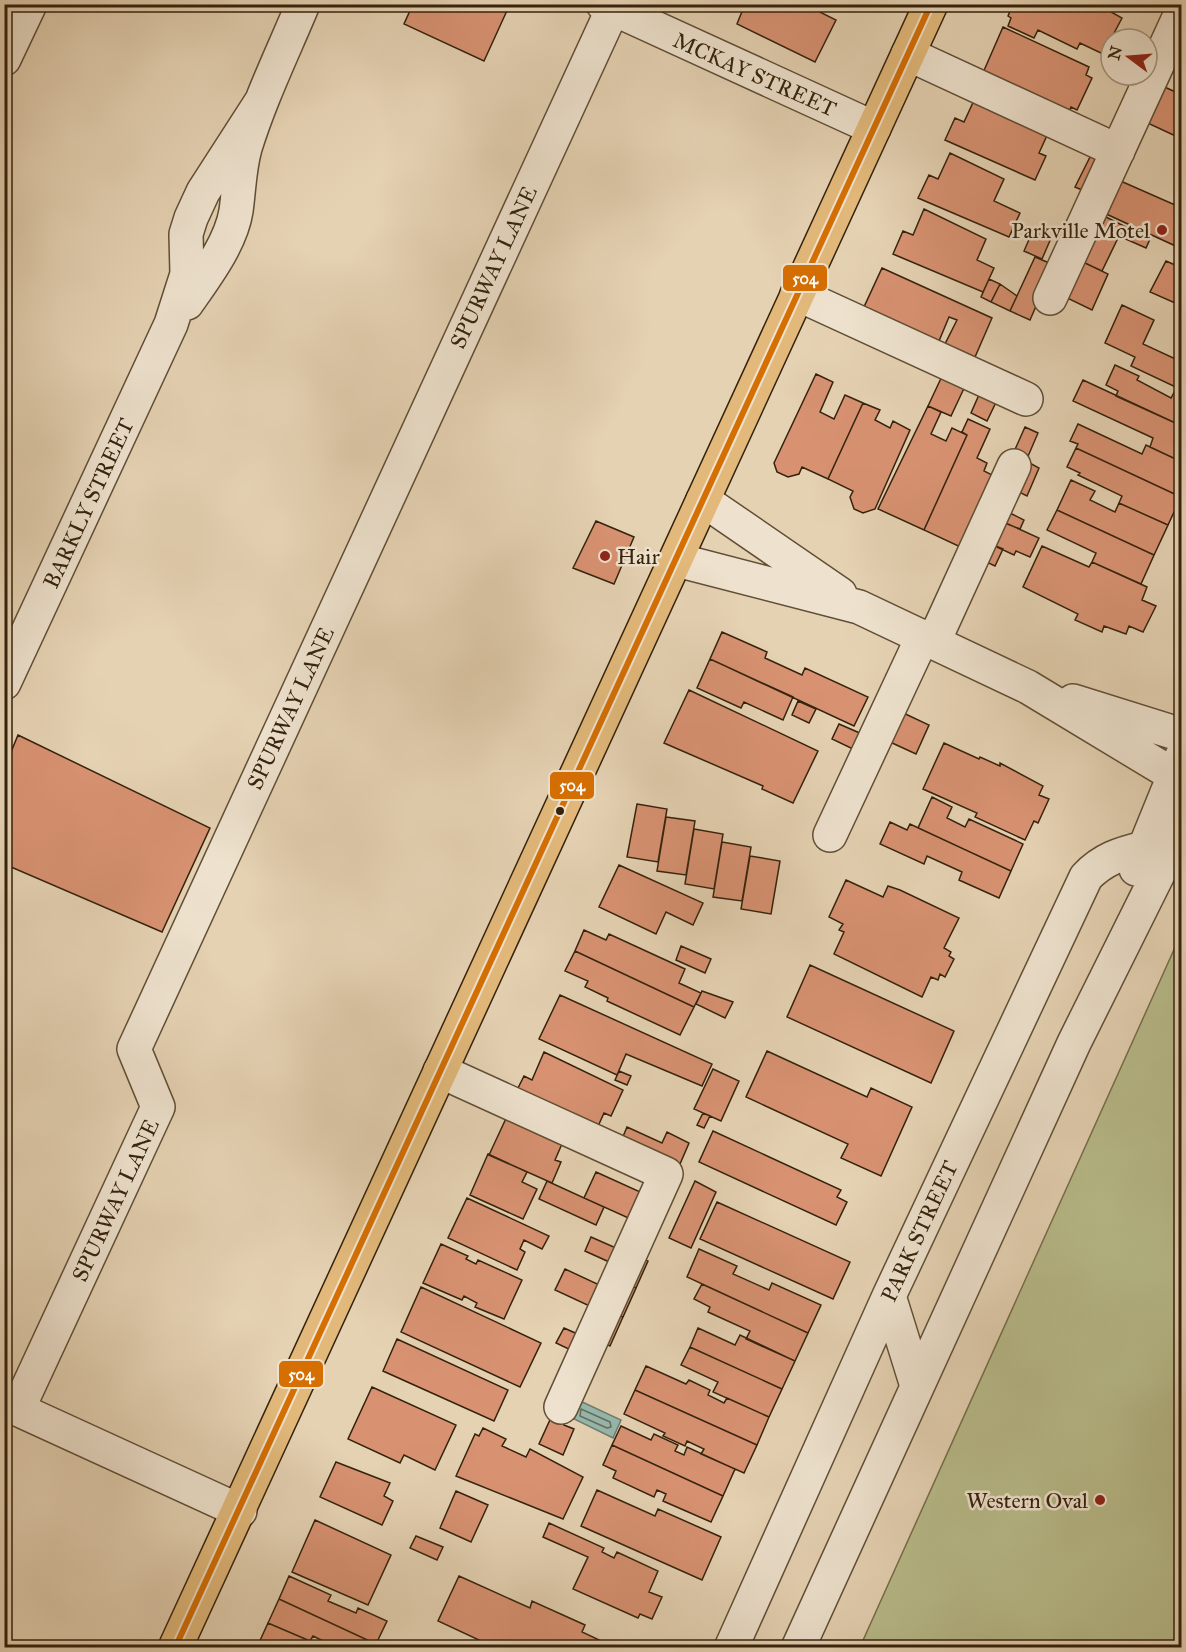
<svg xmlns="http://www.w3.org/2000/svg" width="1186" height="1652" font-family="'IM FELL Great Primer',serif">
  <rect width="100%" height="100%" fill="#e5d2b3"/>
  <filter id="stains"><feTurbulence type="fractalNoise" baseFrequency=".00333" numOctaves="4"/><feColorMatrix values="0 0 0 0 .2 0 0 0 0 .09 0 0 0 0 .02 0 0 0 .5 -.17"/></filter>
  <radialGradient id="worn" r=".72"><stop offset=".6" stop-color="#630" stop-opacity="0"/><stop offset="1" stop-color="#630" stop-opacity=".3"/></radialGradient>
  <path fill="#b8bb8a" stroke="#766e4b" stroke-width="1.5" d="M1181 934V1647H860Z"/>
  <path fill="#96b8ad" stroke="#6f7c6d" stroke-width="1.5" d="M578 1400 621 1420 613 1438 570 1417Z"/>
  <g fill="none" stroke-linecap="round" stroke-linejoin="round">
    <path stroke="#656d5c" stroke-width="1.5" d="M581 1409 610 1422 611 1427 607 1428 580 1416Z"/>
  </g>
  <path fill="#d89272" stroke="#34220c" stroke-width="1.5" d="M413 4H510L484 61 404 24Z
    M745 4H804L836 20 815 62 737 24Z
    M1013 4H1097L1122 18 1103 54 1080 43 1077 49 1038 30 1034 38 1008 26 1011 18 1008 16Z
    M1003 27 1089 67 1086 75 1092 78 1077 110 1071 107 1068 114 982 75Z
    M1156 83 1182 95V139L1139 119Z
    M976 96 1049 131 1039 153 1046 156 1035 180 945 140 955 118 964 122Z
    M950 153 1004 179 994 201 1020 213 1009 237 918 198 929 175 938 179Z
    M1092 153 1101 163 1087 192 1075 187Z
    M1116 179 1182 208V249L1102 212Z
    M924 209 986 239 977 260 994 268 983 292 893 254 903 231 913 235Z
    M1098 213 1150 239 1146 248 1119 236 1102 271 1076 259Z
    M1034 228 1052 236 1042 259 1024 251Z
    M1035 257 1054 265 1030 320 1010 311Z
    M1079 260 1108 274 1092 310 1063 296Z
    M1166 261 1182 268V306L1150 292Z
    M882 268 992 318 975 357 945 344 957 320 949 317 939 341 864 307Z
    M989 279 1000 284 991 302 981 297Z
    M1000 284 1017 296 1010 311 991 302Z
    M1122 305 1154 320 1143 344 1182 362V390L1131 366 1135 357 1105 343Z
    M1115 365 1139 376 1137 380 1171 398 1177 387 1182 390V426L1116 396 1118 391 1106 385Z
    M944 372 967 382 951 416 928 406Z
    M816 374 833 382 820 412 834 419 845 395 863 403 828 479 802 467 799 474 788 477 777 472 774 463Z
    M1083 380 1182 426V462L1150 447 1153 438 1073 401Z
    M982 388 999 396 987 421 971 413Z
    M863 403 880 410 875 420 890 428 893 421 910 430 875 509 863 513 854 509 850 497 853 491 828 479Z
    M928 406 941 412 931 434 946 441 952 428 967 435 924 530 878 509Z
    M968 419 990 429 977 458 987 463 984 471 1000 479 969 551 924 530 967 435 962 432Z
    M1078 424 1142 454 1146 445 1182 462 1181 497 1076 448 1078 444 1070 441Z
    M1025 427 1038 433 1026 461 1013 454Z
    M1076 448 1181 497 1168 525 1119 503 1122 496 1078 475 1080 473 1067 467Z
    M1026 461 1039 468 1027 496 1013 489Z
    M1071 480 1095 491 1090 500 1115 512 1119 503 1168 525 1154 555 1057 510Z
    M1057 510 1154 555 1141 584 1092 562 1096 553 1047 530Z
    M1010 513 1024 520 1020 529 1005 523Z
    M999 520 1039 538 1030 557 1016 551 1014 555 988 543Z
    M596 521 634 537 614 584 573 568Z
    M988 543 1003 549 995 566 980 559Z
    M1042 546 1089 567 1092 562 1147 587 1142 600 1156 606 1143 632 1129 626 1126 634 1104 626 1102 632 1075 620 1078 614 1023 587Z
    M722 632 767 652 765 658 802 675 805 668 868 697 854 726 710 659Z
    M710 659 793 697 783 720 744 702 741 708 697 688Z
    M689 690 818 751 793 803 762 789 763 786 664 743Z
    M798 701 816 709 809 723 792 715Z
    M897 710 929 725 916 754 890 742Z
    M839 724 862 734 855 750 832 739Z
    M18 735 210 828 162 932 4 864V769Z
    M944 743 979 759 980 757 1000 766V763L1043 786 1039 795 1049 799 1038 823 1034 821 1025 840 975 817 977 813 923 789Z
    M932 797 952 807 947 818 965 827 969 819 1023 844 1011 871 918 828Z
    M637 804 667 809 658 862 627 857Z
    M666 817 695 821 686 875 657 871Z
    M890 822 907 830 910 824 1011 871 999 898 959 880 962 872 927 856 924 864 880 844Z
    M694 829 723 834 714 889 685 884Z
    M722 842 751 847 742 901 713 897Z
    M750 856 780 861 771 914 741 909Z
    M619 865 703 903 693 925 666 912 656 934 599 907Z
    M846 880 883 897 888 886 900 890 959 918 944 948 951 952 949 956 954 959 945 977 940 974 938 980 931 977 922 997 834 954 844 932 839 930 843 924 829 917Z
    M584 930 606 940 609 934 685 969 679 983 701 993 694 1007 575 951Z
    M681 946 711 959 705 973 676 960Z
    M575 951 694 1007 680 1035 607 1001 608 998 585 987 588 981 565 971Z
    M810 965 954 1031 931 1083 787 1017Z
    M702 991 733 1002 725 1018 696 1004Z
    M560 995 712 1064 702 1086 626 1054 617 1075 539 1039Z
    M767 1051 867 1097 871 1088 912 1107 881 1176 841 1158 848 1144 746 1097Z
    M544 1052 623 1090 611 1116 604 1113 595 1133 513 1098 524 1076 532 1080Z
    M713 1069 739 1081 721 1121 694 1109Z
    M619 1071 631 1076 627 1085 615 1080Z
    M509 1112 565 1137 555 1160 561 1162 552 1183 489 1155Z
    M703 1113 710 1116 704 1128 697 1125Z
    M627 1127 662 1143 667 1132 689 1143 677 1171 619 1146Z
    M713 1131 841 1190 837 1197 847 1202 836 1225 699 1162Z
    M488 1154 527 1172 522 1182 537 1189 523 1219 470 1195Z
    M596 1172 647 1195 635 1221 584 1198Z
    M547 1181 604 1207 596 1225 539 1199Z
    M695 1181 716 1192 691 1248 669 1238Z
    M467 1198 549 1236 542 1249 524 1240 520 1249 525 1252 517 1270 448 1238Z
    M717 1202 850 1262 833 1299 700 1239Z
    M591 1237 616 1248V1265L585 1251Z
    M441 1244 468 1256 466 1259 476 1264 478 1260 522 1280 504 1319 475 1307 477 1303 464 1296 462 1300 423 1283Z
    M699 1249 737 1266 733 1274 769 1290 772 1283 821 1305 808 1333 687 1277Z
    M637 1256 648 1261 636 1288 625 1283Z
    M565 1269 606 1288 596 1309 555 1290Z
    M625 1283 636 1288 623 1317 611 1312Z
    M702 1284 808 1333 795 1361 746 1339 750 1331 708 1312 710 1307 694 1299Z
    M421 1287 541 1343 520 1387 401 1332Z
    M611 1312 623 1317 610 1346 598 1340Z
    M564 1328 582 1336 575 1352 556 1343Z
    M698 1328 735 1345 740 1335 795 1361 782 1389 690 1347Z
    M397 1339 508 1390 494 1421 383 1371Z
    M690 1347 782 1389 769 1417 713 1392 718 1382 681 1365Z
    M646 1366 686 1384 689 1380 710 1390 708 1395 724 1403 727 1398 769 1417 757 1445 635 1390Z
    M372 1387 456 1425 435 1470 404 1455 400 1463 348 1439Z
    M635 1390 757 1445 744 1473 701 1454 704 1449 687 1441 685 1446 663 1436 665 1433 624 1414Z
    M554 1411 567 1418 564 1425 574 1429 563 1455 539 1444Z
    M621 1426 651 1440 654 1434 678 1445 675 1451 684 1455 687 1447 735 1469 723 1496 612 1445Z
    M483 1428 506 1439 502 1446 526 1457 530 1449 583 1477 563 1519 456 1476 475 1434 479 1436Z
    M612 1445 723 1496 711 1522 663 1501 666 1494 657 1490 654 1497 613 1478 616 1471 603 1465Z
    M336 1462 390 1483 384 1496 393 1501 382 1525 320 1497Z
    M597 1490 655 1516 658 1509 721 1537 702 1580 581 1526Z
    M456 1491 488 1505 471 1542 440 1528Z
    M315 1520 391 1555 368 1605 292 1572Z
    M549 1523 604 1548 602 1552 614 1558 617 1552 658 1571 649 1592 662 1597 652 1619 640 1614 638 1618 573 1589 588 1557 543 1537Z
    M416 1536 443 1547 437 1560 410 1548Z
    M289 1576 331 1595 328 1601 356 1613 358 1608 387 1621 376 1644 279 1599Z
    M459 1576 530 1608 532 1601 585 1625 582 1632 616 1648H496L438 1621Z
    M279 1599 376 1644 384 1648H338L313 1636 310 1641 268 1623Z
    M268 1623 310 1641 308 1648H263L258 1645Z"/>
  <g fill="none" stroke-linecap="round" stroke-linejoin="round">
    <g stroke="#604e36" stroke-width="36">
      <path id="minor" d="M603 4 874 128
        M908 54 1118 151
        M4 59 30 4
        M797 294 1026 399
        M1050 298 1182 11
        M187 303C205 277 231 243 236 211 239 190 239 170 245 148 260 99 283 52 303 4
        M703 500 840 594
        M677 560 859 607 1028 687 1182 780
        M934 641 1014 466
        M4 683 171 324 187 274 186 234 191 218 203 192 261 102
        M1073 701 1182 735
        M830 835 923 636
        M1136 869 1182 756
        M440 1071 666 1174 561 1407
        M889 1296 917 1386
        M4 1403 240 1511
        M18 1409 158 1107 134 1049 615 4
        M731 1648 889 1296 1086 877C1103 859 1120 854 1144 848
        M798 1648 1074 1043 1182 826"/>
    </g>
    <g stroke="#34220c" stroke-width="36">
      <path id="major" d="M175 1648 931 4"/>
    </g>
    <use href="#minor" stroke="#eee2ce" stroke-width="33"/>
    <use href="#major" stroke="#e2b97a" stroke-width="33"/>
    <g stroke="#eee2ce" stroke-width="10">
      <path id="bus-1" d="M175 1648 931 4"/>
    </g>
    <use href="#bus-1" stroke="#d66f02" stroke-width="6"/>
  </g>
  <g fill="#8f2418" stroke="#eee2ce" stroke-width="2">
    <circle cx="1162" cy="230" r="6"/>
    <circle cx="605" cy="556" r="6"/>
    <circle cx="1100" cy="1500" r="6"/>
  </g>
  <circle fill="#34220c" stroke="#eee2ce" stroke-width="2" cx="560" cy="811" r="5"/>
  <g text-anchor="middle" stroke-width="5" stroke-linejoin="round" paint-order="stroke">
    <g font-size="22" fill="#34220c" stroke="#eee2ce">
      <text transform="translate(755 74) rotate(24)" y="8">MCKAY STREET</text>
      <text transform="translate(493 267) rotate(-65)" y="8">SPURWAY LANE</text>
      <text transform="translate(88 503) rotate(-65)" y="8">BARKLY STREET</text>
      <text transform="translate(290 708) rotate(-65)" y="8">SPURWAY LANE</text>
      <text transform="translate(115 1200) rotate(-65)" y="8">SPURWAY LANE</text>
      <text transform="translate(919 1231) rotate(-65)" y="8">PARK STREET</text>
    </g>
    <g font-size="22" fill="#34220c" stroke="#eee2ce" text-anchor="end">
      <text x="1150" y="238">Parkville Motel</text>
      <text x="617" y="564" text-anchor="start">Hair</text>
      <text x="1088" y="1508">Western Oval</text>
    </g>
  </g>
  <g stroke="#eee2ce" stroke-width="2">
    <rect x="782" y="264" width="46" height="28" rx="6" fill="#d66f02"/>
    <rect x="549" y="771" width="46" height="29" rx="6" fill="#d66f02"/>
    <rect x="278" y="1360" width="46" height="28" rx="6" fill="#d66f02"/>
  </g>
  <g font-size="16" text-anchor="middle" font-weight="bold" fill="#fff">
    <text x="805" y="284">504</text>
    <text x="572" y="791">504</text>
    <text x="301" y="1380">504</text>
  </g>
  <rect width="1186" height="1652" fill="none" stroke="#e5d2b3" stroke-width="24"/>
  <rect x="6" y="6" width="1174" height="1640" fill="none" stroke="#34220c" stroke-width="3"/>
  <rect x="12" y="12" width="1162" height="1628" fill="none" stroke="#34220c" stroke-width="1.5"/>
  <g transform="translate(1129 57) rotate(286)"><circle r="28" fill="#eee2ce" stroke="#a49580" stroke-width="1.5"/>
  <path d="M0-4.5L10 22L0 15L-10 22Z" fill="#8f2418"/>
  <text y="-9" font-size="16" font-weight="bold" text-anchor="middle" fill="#34220c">N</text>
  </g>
  <rect width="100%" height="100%" filter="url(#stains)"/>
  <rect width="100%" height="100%" fill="url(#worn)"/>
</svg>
